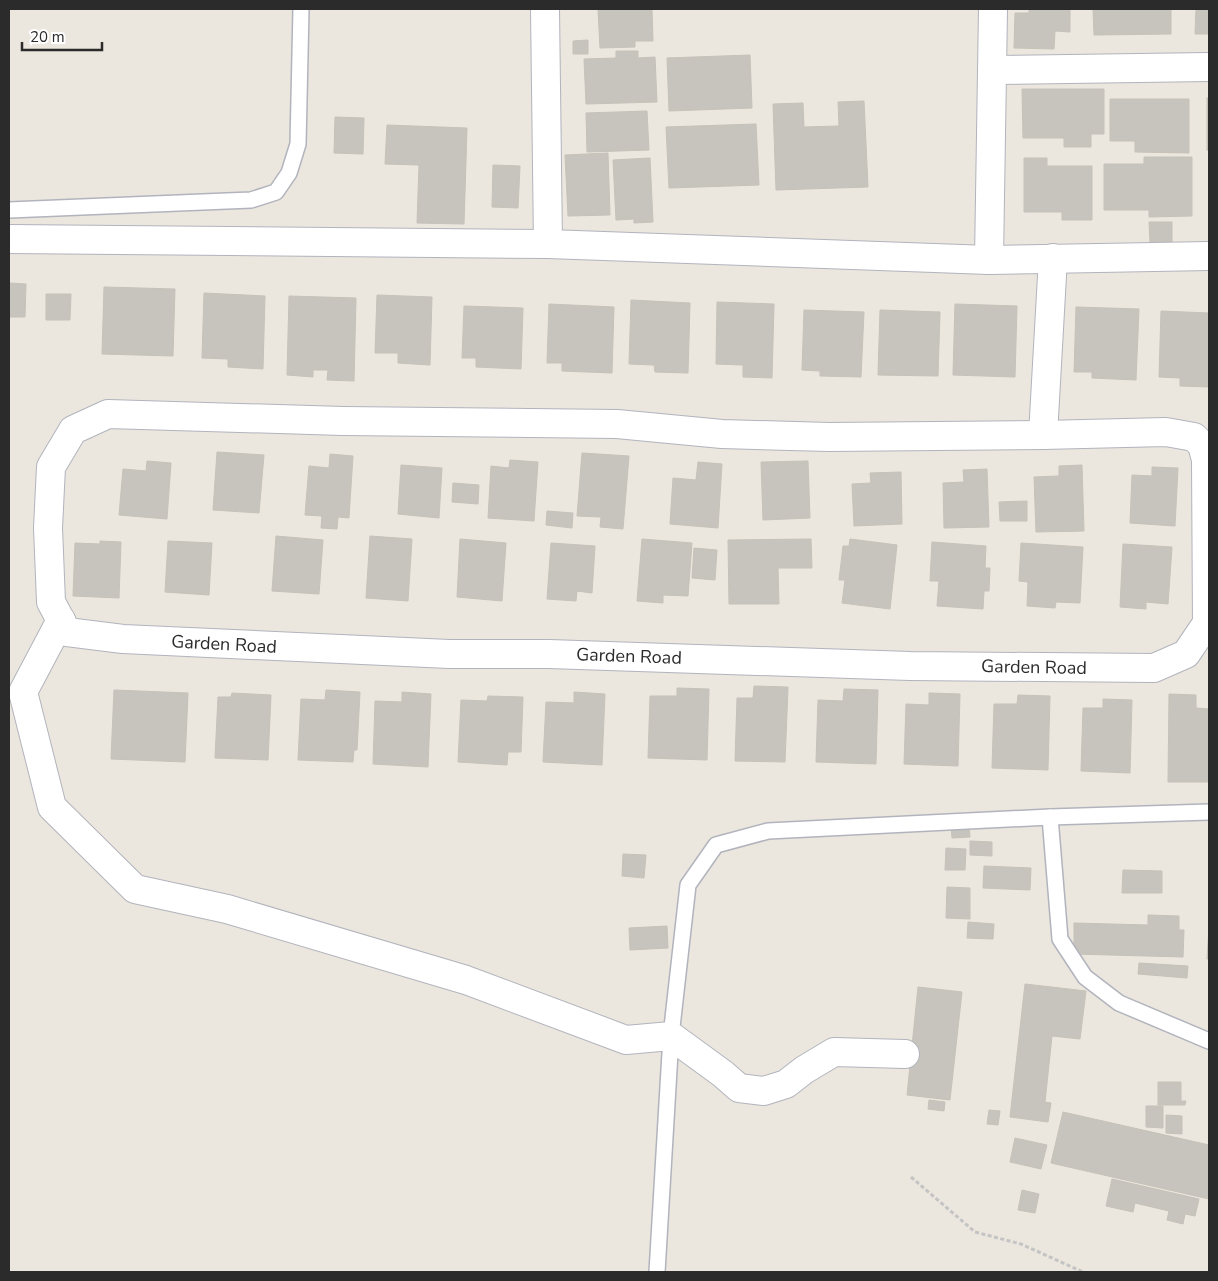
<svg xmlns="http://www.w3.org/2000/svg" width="1218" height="1281" viewBox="0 0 1218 1281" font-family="'Nunito Sans',sans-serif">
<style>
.building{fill:#c7c4bd;stroke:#c6c2b8}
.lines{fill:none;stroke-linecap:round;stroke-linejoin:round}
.lane-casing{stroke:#b2b4bd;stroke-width:18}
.street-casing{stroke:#b2b4bd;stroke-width:30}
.path{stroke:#c4c4c4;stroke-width:3;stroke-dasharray:4 2.5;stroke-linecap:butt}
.lane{stroke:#fff;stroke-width:15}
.street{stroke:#fff;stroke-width:28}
.labels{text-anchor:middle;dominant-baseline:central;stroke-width:4;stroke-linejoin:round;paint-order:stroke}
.street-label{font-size:18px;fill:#2b2b2b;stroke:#fff}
</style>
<rect width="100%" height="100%" fill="#ebe6de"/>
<g class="building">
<polygon points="598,9 652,9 653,41 635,41 635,47 600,48"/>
<polygon points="1029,9 1070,9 1070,32 1055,31 1054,49 1014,48 1015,13 1029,13"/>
<polygon points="1093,9 1171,9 1171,34 1094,35"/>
<polygon points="1196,9 1209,9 1209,34 1195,34"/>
<polygon points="588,40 588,54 573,54 573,41"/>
<polygon points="616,51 638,51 638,58 655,57 657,102 586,104 584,59 616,58"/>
<polygon points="750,55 752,108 669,111 667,58"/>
<polygon points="1022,89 1104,89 1104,134 1091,134 1091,147 1064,147 1064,138 1023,138"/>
<rect x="1207" y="98" width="2" height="52"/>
<polygon points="1110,99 1189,99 1189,153 1135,152 1135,141 1110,141"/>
<polygon points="864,101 868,187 776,190 773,104 803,103 804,127 839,126 838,102"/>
<polygon points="647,111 649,150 587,152 586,113"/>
<polygon points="335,117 364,118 363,154 334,153"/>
<polygon points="756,124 759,185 669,188 666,127"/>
<polygon points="387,125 467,128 464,224 417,223 419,165 385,164"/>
<polygon points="608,153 610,215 568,216 565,155"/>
<polygon points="1144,157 1192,157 1192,216 1149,217 1149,210 1104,210 1104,164 1144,164"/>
<polygon points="650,158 653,222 634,223 634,219 616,220 613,160"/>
<polygon points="1024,158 1047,158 1047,166 1092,166 1092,220 1062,220 1062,212 1024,212"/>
<polygon points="493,165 520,166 518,208 492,207"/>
<polygon points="1149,222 1172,222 1172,242 1150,242"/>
<polygon points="9,283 26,284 25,317 9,317"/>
<polygon points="104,287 175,289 173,356 102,354"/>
<polygon points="204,293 265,296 263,369 228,367 228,359 202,358"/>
<polygon points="46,294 71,294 70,320 46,320"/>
<polygon points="377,295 432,297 430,365 398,363 398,353 375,353"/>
<polygon points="289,296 356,298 354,381 327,380 328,370 313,370 313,377 287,375"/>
<polygon points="631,300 690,303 688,373 655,372 654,365 629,364"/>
<polygon points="717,302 774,304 772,378 743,377 743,365 716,364"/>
<polygon points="549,304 614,307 612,373 562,371 562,363 547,363"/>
<polygon points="955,304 1017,306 1015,377 953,375"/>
<polygon points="464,306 523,308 521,369 476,367 476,358 462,358"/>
<polygon points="1076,307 1139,309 1136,380 1092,378 1092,372 1074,372"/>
<polygon points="804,310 864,312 861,377 820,376 820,371 802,370"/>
<polygon points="880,310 940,312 938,376 878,375"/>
<polygon points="1161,311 1209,313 1209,387 1180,386 1180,378 1159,377"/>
<polygon points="217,452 264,455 259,513 213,510"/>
<polygon points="582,453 629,456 623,529 600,527 601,517 577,516"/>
<polygon points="330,454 353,456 349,518 338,517 337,529 321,528 322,516 305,515 309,466 329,468"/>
<polygon points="510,460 538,462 534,521 488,518 491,466 509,468"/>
<polygon points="147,461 171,463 167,519 119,515 123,469 146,471"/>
<polygon points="808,461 810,518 763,520 761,462"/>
<polygon points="698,462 722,464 718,528 670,524 673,478 696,480"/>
<polygon points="401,465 442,468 439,518 398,514"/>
<polygon points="1082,465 1084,531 1036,532 1034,477 1059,476 1059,466"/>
<polygon points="1152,467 1178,468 1175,526 1130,523 1132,475 1152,476"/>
<polygon points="987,469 989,527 944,528 943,483 964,482 963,470"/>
<polygon points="901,472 902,524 854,526 852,484 871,483 870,473"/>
<polygon points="453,483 479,485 478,504 452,502"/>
<polygon points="1027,501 1027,521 1000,521 999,502"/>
<polygon points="547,511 573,513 572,528 546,525"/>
<polygon points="276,536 323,540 319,594 272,591"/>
<polygon points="370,536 412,539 408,601 366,598"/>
<polygon points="460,539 506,543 502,601 457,597"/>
<polygon points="642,539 692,543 688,596 663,595 663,603 637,601"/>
<polygon points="811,539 812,568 778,568 779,604 729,604 728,540"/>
<polygon points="850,539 897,545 890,609 842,603 845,580 839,580 843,546 849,546"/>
<polygon points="100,541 121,542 119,598 73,596 75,543 100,544"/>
<polygon points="168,541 212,543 209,595 165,592"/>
<polygon points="932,542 986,546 985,568 990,568 989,591 984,591 983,609 937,606 939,581 930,581"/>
<polygon points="551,543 595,546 592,593 577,591 576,601 547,599"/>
<polygon points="1021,543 1083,547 1080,603 1056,602 1055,608 1027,606 1028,582 1019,581"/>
<polygon points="1123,544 1172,547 1168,604 1146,602 1146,609 1120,607"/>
<polygon points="694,548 717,550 715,580 692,578"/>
<polygon points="754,686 788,687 785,762 735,761 737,698 753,698"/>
<polygon points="677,688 709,689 707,760 648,758 650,696 677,696"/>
<polygon points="844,689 878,690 876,764 816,762 818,700 843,701"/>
<polygon points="114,690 188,693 185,762 111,759"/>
<polygon points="326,690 360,692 357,750 354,750 353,762 298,760 301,699 325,700"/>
<polygon points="402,692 431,694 428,767 373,764 375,701 402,702"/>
<polygon points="574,692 605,694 602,765 543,762 546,702 574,703"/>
<polygon points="232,693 271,695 268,760 215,758 218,697 231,697"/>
<polygon points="929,693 960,694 958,766 904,764 906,704 929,705"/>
<polygon points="1169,694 1196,695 1196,708 1209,709 1209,782 1168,782"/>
<polygon points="1018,695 1050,696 1048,770 992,768 994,704 1017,704"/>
<polygon points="488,696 523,697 521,752 508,752 507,765 458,762 461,700 487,701"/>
<polygon points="1103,699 1132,700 1130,773 1081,771 1083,708 1103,708"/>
<polygon points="969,824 970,837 952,838 951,825"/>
<polygon points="970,841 992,842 992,856 970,855"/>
<polygon points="946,848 966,849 965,870 945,870"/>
<polygon points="623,854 646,855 644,878 622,876"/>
<polygon points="984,866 1031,868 1030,890 983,888"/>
<polygon points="1123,870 1162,871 1162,893 1122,893"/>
<polygon points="947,887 970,888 970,919 946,918"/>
<polygon points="1148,915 1179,916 1179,930 1184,930 1183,957 1074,954 1074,923 1148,925"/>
<polygon points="968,922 994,924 993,939 967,938"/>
<polygon points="667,926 668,948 630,950 629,928"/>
<polygon points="1209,927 1209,959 1207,959"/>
<polygon points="1139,963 1188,966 1187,978 1138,974"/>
<polygon points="1025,984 1086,991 1080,1039 1052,1036 1045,1102 1051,1103 1048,1122 1010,1117"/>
<polygon points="918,987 962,992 950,1100 907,1095"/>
<polygon points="1158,1082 1181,1082 1181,1101 1186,1101 1185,1105 1158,1105"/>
<polygon points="929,1100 945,1102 944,1111 928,1109"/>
<polygon points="1146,1106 1163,1106 1163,1128 1146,1127"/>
<polygon points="989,1110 1000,1111 998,1125 987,1124"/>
<polygon points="1063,1112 1209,1145 1209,1199 1051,1163"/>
<polygon points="1166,1115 1182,1116 1182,1134 1166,1133"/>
<polygon points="1015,1138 1047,1145 1041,1169 1010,1162"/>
<polygon points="1112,1179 1199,1199 1195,1216 1185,1214 1183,1224 1167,1220 1169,1211 1135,1203 1133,1212 1106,1206"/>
<polygon points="1022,1190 1039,1194 1035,1213 1018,1210"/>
</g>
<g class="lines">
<defs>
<g id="lane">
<polyline points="9,210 251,200 276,192 289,173 298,144 301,9"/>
<polyline points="1050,817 1060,939 1085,977 1119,1003 1209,1041"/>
<polyline points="657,1272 671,1036 688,885 716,845 768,831 1050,817 1209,812"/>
</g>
<g id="street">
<polyline points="545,9 548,244"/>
<polyline points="992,70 1209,67"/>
<polyline points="9,239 548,244 989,260 1209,256"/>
<polyline points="989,260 993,9"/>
<polygon points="108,414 343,421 617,424 722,434 829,437 1043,435 1166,432 1194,437 1202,445 1206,460 1207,623 1186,654 1154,668 910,666 549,654 449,654 123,639 67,632 51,602 48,528 51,467 73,430"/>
<polyline points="1043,435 1053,258"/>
<polyline points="61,620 23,692 52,807 135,889 227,909 466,980 626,1040 671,1036 723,1074 739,1088 764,1091 786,1084 804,1070 834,1052 905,1054"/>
</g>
</defs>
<use href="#lane" class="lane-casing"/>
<use href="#street" class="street-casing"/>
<polyline class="path" points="911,1177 975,1232 1021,1244 1083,1272"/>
<use href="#lane" class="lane"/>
<use href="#street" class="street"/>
</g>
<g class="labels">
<g class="street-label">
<text transform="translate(224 644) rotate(3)">Garden Road</text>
<text transform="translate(629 656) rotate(2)">Garden Road</text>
<text transform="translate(1034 667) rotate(1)">Garden Road</text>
</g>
</g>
<rect width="1218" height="1281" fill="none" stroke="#2b2b2b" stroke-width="20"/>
<path d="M22 42v8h80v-8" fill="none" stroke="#2b2b2b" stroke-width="2.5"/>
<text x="30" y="42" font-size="15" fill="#2b2b2b" stroke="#ffffff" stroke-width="4" paint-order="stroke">20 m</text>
</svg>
